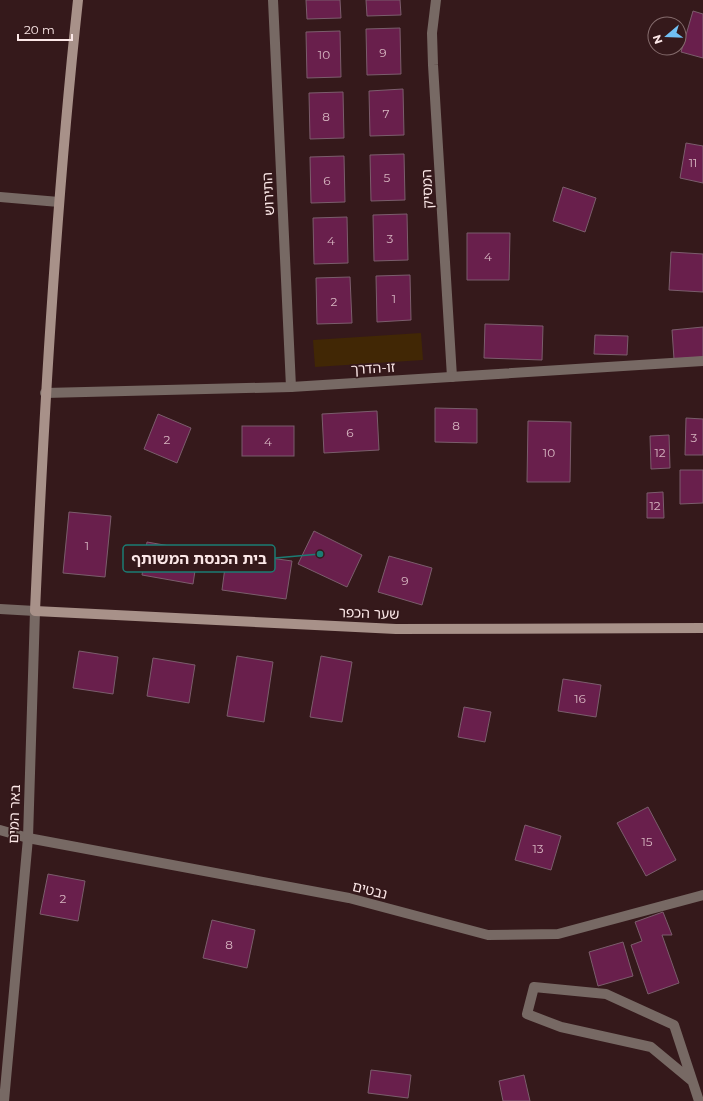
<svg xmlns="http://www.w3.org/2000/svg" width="703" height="1101" viewBox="0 0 703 1101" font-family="Montserrat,'Noto Sans Hebrew',sans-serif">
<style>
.green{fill:#412705}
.building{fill:#691f4c;stroke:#7b5d6c}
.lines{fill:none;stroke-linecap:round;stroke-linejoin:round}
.service{stroke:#776964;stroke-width:10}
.minor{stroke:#776964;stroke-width:10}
.tertiary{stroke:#776964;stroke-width:10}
.secondary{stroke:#a89189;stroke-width:10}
.labels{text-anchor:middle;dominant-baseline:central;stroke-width:3.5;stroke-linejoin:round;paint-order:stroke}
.number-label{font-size:12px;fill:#d7b6c1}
.street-label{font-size:14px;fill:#fce8e8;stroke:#35191b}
.leader{fill:none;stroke:#1b7c74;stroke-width:1.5}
.callout-dot{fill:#1b7c74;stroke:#35191b;stroke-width:1.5}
.callout{fill:#35191b;stroke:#1b7c74;stroke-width:1.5}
.callout-label{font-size:15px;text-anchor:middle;font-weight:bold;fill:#fce8e8}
</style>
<rect width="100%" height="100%" fill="#35191b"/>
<polygon class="green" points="421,333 423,360 315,367 313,340"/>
<g class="building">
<polygon points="306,0 340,0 341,18 307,19"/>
<polygon points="366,0 400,0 401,15 367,16"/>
<polygon points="693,11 703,14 703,58 681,52"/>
<polygon points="400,28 401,74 367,75 366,29"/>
<polygon points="340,31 341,77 307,78 306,32"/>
<polygon points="403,89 404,135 370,136 369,91"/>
<polygon points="343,92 344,138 310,139 309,93"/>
<polygon points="686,143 703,146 703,183 680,178"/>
<polygon points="404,154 405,200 371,201 370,155"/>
<polygon points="344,156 345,202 311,203 310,157"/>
<polygon points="563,187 596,198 585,232 553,221"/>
<polygon points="407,214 408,260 374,261 373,215"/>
<polygon points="347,217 348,263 314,264 313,218"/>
<polygon points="467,233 510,233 509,280 467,280"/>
<polygon points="671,252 703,254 703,292 669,290"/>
<polygon points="410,275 411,320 377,322 376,276"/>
<polygon points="350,277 352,323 317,324 316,278"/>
<polygon points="485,324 543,326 542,360 484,358"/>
<polygon points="703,327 703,357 674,359 672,330"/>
<polygon points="595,335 628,336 627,355 594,354"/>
<polygon points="435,408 477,409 477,443 435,442"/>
<polygon points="377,411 379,450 324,453 322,414"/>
<polygon points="158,414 191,428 177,463 144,449"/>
<polygon points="686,418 703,419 703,455 685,455"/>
<polygon points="528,421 571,422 570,482 527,482"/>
<rect x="242" y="426" width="52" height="30"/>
<polygon points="669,435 670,468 651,469 650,436"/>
<polygon points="680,470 703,470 703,503 680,504"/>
<polygon points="663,492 664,518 647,518 647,493"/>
<polygon points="69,512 111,516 105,577 63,573"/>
<polygon points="314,531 362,555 347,587 298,564"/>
<polygon points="147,542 198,551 193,584 142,575"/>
<polygon points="227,552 292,561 286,599 222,590"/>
<polygon points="389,556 432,568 422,605 378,592"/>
<polygon points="79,651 118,657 113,694 73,688"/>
<polygon points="237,656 273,662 264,722 227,716"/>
<polygon points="321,656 352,662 342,722 310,717"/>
<polygon points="153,658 195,665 189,703 147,696"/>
<polygon points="563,679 601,685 596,717 558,711"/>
<polygon points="464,707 491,712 485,742 458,737"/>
<polygon points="648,807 676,860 646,876 617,823"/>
<polygon points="525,825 561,836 551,870 515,860"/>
<polygon points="48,874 85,881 78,921 40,914"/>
<polygon points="663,912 672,935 662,935 679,983 648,994 631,945 642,941 635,922"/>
<polygon points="212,920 255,930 247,968 203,958"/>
<polygon points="623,942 633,976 598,986 589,952"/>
<polygon points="371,1070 411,1075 408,1098 368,1093"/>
<polygon points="524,1075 530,1101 503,1101 499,1081"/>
</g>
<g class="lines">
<polyline class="service" points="692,1081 651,1047 561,1027 527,1014 534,987 606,994 674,1025 699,1101"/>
<g class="minor">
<polyline points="273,0 291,387"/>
<polyline points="436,0 432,33 433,65 452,377"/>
<polyline points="0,197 59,202"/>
<polyline points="45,393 291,387 703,361"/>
<polyline points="0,609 35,611"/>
<polyline points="0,830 28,838 349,898 488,935 558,934 703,895"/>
</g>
<polyline class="tertiary" points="4,1101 28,838 35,611"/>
<path class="secondary" d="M78 0C56 203 44 406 35 611L396 629 703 628"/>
</g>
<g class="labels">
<g class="number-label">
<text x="383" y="52">9</text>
<text x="324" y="54">10</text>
<text x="386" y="113">7</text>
<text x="326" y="116">8</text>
<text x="693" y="162">11</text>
<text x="387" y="177">5</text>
<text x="327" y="180">6</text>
<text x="390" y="238">3</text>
<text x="331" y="240">4</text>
<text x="488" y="256">4</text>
<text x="394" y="298">1</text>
<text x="334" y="301">2</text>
<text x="456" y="425">8</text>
<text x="350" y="432">6</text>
<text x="694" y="437">3</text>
<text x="167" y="439">2</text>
<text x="268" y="441">4</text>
<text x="549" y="452">10</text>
<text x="660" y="452">12</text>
<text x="655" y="505">12</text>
<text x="87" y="545">1</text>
<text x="405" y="580">9</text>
<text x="580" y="698">16</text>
<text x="647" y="841">15</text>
<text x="538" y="848">13</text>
<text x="63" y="898">2</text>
<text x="229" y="944">8</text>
</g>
<g class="street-label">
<text transform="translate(427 189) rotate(-93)">המסיק</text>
<text transform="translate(268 194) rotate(-93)">התירוש</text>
<text transform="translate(373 368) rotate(-3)">זו-הדרך</text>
<text transform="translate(369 613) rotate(2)">שער הכפר</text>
<text transform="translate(14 814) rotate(-88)">באר המים</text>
<text transform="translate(370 890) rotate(14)">נבטים</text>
</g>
</g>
<path class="leader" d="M320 554L275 558"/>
<circle class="callout-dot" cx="320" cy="554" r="4"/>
<rect class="callout" x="123" y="545" width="152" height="27" rx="4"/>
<g class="callout-label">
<text x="199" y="564">בית הכנסת המשותף</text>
</g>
<g transform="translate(667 36) rotate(251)"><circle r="19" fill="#35191b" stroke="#856c6d"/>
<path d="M0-3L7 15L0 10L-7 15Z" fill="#71c1f5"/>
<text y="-6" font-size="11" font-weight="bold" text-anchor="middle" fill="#fce8e8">N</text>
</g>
<path d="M18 34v6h54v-6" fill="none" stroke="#fce8e8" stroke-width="2"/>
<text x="24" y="34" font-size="12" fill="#fce8e8" stroke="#35191b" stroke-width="3" paint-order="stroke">20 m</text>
</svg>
